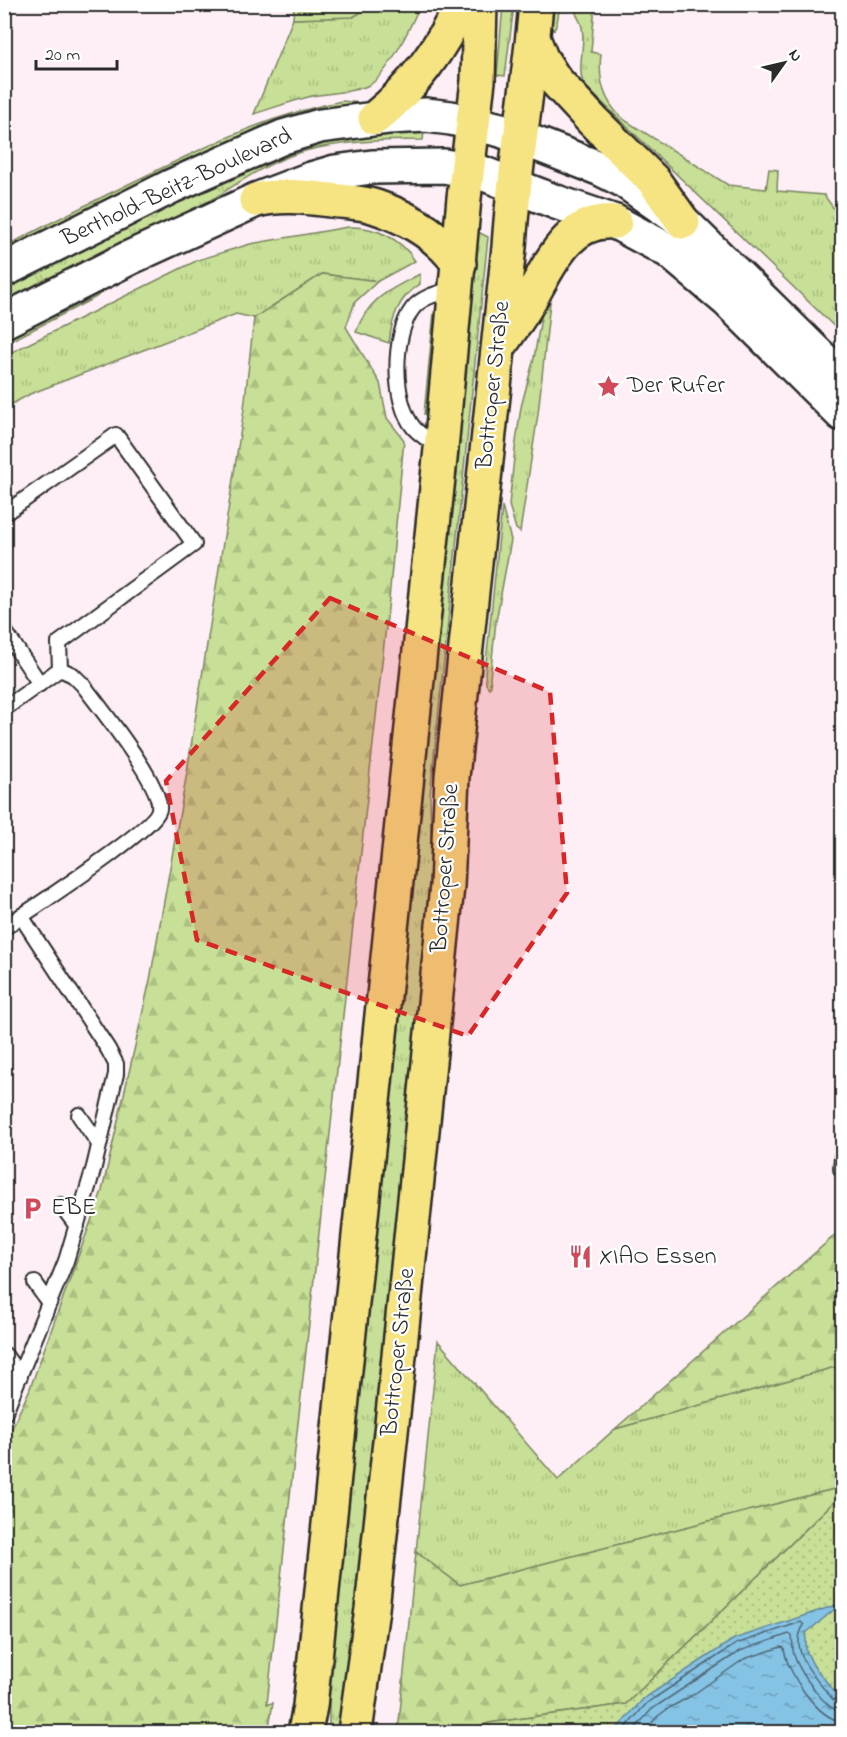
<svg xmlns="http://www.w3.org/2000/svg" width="847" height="1737" viewBox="0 0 847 1737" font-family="'Indie Flower',sans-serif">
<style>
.grass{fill:url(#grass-tufts);stroke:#798560;stroke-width:1.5}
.forest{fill:url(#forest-firs);stroke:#798560;stroke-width:1.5}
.park{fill:url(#park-dots);stroke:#798560;stroke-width:1.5}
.water{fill:url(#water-ripples);stroke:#61869b;stroke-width:1.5}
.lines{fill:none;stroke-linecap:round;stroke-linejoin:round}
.shore{stroke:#4f6875;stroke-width:1.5}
.service-casing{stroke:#2b2b2b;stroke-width:18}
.secondary-casing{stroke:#2b2b2b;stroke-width:38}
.primary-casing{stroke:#2b2b2b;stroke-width:38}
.service{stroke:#fff;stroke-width:14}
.secondary{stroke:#fff;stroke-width:33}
.primary{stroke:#f6e381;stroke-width:33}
.marked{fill:#d62828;fill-opacity:0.2;stroke:#d62828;stroke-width:4.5;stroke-dasharray:12 8;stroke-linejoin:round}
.labels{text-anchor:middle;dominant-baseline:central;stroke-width:4.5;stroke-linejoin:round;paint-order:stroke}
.street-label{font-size:24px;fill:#2b2b2b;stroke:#fff}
.poi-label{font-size:24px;fill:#2b2b2b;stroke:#fff;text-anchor:start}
</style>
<defs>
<pattern id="grass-tufts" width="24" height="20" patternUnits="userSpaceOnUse" patternTransform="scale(1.5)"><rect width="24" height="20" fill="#c7df96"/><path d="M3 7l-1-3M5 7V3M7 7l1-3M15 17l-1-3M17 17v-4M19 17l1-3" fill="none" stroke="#abc081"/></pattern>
<pattern id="forest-firs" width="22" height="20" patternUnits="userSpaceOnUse" patternTransform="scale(1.5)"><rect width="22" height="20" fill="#c7df96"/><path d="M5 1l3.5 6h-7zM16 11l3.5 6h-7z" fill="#abc081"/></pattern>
<pattern id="park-dots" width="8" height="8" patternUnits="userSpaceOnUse" patternTransform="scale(1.5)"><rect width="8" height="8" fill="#c7df96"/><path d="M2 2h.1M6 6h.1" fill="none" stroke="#abc081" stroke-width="1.8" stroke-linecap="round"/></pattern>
<pattern id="water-ripples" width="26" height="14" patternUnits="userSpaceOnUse" patternTransform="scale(1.5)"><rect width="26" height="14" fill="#85c3e5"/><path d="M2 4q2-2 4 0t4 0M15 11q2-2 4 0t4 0" fill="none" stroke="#6d9fba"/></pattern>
</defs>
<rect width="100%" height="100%" fill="#feeef6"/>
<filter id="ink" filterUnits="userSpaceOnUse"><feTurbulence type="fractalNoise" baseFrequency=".0167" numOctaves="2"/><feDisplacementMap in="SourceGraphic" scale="12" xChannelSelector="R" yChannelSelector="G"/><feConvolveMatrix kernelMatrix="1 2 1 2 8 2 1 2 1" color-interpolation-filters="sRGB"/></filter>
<g filter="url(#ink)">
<g class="grass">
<path d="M576 4 595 5 591 52 601 54C598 79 604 104 626 121L728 185 766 189 769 169 778 170 777 191 824 195 842 220V334L584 85C576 67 586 46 582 27 580 17 574 17 576 4Z"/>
<path d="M373 5H420C411 26 390 71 371 84 358 92 328 93 312 96 292 101 273 108 254 114L293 19 353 17Z"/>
<polygon points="503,5 514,5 505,76 497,75"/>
<polygon points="553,5 560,5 557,23 554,30 551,29"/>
<path d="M342 101 361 103V107L5 254V246L18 240C67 214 116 190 166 166 226 137 276 114 342 101Z"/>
<path d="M424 131 423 140C384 140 343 141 305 151 258 164 219 198 177 221 121 251 62 277 5 306V286L101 236 289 149 356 134Z"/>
<path d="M348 227C374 226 401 238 415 261L378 281 322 274 254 318 236 314 30 394 5 408 4 356 16 350 198 260 250 244Z"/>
<polygon points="478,232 488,237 430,795 432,884 420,1013 350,1661 341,1732 329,1732 329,1671 425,769"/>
<path d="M420 274V284C398 298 392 317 389 343L356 332C369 297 390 290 420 274Z"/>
<polygon points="111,285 96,297 5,344 5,337"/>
<polygon points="544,301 550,302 538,414 520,532 516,529 509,505 515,449 521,407 534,358"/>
<polygon points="434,312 439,313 428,416 424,414"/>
<polygon points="502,507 511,540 496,621 490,678 491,686 489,688 486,684 485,673"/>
<polygon points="438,1341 558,1480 615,1429 842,1365 842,1487 460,1585 416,1552"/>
</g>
<g class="forest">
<polygon points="294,5 294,4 373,5 353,17 293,19"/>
<polygon points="322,274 378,281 355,302 346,327 380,383 387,418 404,440 389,599 267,1704 273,1703 268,1732 5,1732 5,1443 29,1391 102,1191 150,980 186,778 244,409 254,318"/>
<polygon points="842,1229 842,1365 615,1429"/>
<polygon points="842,1487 842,1494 626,1704 489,1723 465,1732 398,1732 416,1552 460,1585"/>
</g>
<polygon class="park" points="842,1494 842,1732 465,1732 489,1723 626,1704"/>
<polygon class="water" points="842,1603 806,1633 806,1650 813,1665 842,1701 842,1732 614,1732 643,1699 734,1639"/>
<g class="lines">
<g class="shore">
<path d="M622 1732 647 1703 736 1644 801 1622 804 1625C786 1652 820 1683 835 1702L842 1705"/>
<path d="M632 1732 652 1709 740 1651 789 1634 792 1636C793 1642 792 1649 794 1655 799 1671 826 1711 842 1712"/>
<path d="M644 1732 658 1716 669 1708 691 1696 744 1659 781 1647 784 1648C786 1671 818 1720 842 1721"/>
</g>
<defs>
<g id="service">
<path d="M440 448C432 442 421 436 414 428 392 402 392 335 413 308 423 296 440 293 455 288"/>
<polyline points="4,514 116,435 194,544 59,643 60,669"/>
<polyline points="4,630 40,684"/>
<path d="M4 709 60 669 73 675 83 685C99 706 163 786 159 809 157 828 28 911 4 928"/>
<polyline points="79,1115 99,1144"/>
<polyline points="841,1169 842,1157"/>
<polyline points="61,1205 77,1226"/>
<polyline points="35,1283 49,1303"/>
<polyline points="5,1355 20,1376"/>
<polyline points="4,1414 66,1261 94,1167 116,1074 116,1064 108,1049 21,916"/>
</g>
<g id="secondary">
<polyline points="4,270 172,186 283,137 320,126 389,117 426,115 451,118 501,130 601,169 623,180 683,222 842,378"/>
<polyline points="4,321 129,258 256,200 311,179 335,172 372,167 444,166 482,173 556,202 615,222 669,251 728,301 842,414"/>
</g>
<g id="primary">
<polyline points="533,38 541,58 555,80 593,121 653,180 683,222"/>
<path d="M375 118C413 87 441 50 461 4"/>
<path d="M256 200C281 194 304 197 330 200 345 202 362 202 376 207 409 218 439 235 459 264"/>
<path d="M500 345C509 332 518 319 526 306 547 272 565 217 615 222"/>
<polyline points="305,1732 310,1706 441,449 464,198 478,81 480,4"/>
<path d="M355 1732 372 1609 395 1395 447 886 452 777 509 247C514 166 529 86 536 4"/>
</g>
</defs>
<use href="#service" class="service-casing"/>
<use href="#secondary" class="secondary-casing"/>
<use href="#primary" class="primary-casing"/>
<use href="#service" class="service"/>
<use href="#secondary" class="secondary"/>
<use href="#primary" class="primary"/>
</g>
</g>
<path class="marked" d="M330 598 550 692 567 893 468 1036 197 940 166 781Z"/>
<defs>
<symbol id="sight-bare" viewBox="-9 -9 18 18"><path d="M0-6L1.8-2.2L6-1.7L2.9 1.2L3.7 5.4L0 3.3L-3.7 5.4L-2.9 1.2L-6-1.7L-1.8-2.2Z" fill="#d1495b" stroke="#fff" stroke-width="2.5" paint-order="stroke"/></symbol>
<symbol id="parking-bare" viewBox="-9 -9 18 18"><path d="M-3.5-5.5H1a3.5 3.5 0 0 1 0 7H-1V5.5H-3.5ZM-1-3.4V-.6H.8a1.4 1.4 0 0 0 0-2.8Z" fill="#d1495b" stroke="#fff" stroke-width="2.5" paint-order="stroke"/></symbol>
<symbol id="restaurant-bare" viewBox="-9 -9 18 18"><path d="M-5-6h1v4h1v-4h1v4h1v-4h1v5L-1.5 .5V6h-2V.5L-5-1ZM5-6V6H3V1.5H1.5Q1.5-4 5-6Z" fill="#d1495b" stroke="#fff" stroke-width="2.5" paint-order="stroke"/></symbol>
</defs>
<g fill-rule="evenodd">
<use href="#sight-bare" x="592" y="370" width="33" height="33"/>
<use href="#parking-bare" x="16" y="1192" width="33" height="33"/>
<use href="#restaurant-bare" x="564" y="1240" width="33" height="33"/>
</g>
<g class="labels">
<g class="street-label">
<text transform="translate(177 188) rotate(-25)">Berthold-Beitz-Boulevard</text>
<text transform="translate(494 385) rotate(-84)">Bottroper Straße</text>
<text transform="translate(446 868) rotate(-86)">Bottroper Straße</text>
<text transform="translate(399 1352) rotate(-84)">Bottroper Straße</text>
</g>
<g class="poi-label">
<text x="627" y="386">Der Rufer</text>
<text x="51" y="1208">EBE</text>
<text x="599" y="1257">XIAO Essen</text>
</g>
</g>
<rect width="847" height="1737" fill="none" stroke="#fff" stroke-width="24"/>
<rect x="12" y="12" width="823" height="1713" fill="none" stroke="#2b2b2b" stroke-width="2" filter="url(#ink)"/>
<g transform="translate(784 63) rotate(56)" stroke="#ffffff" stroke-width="4.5" paint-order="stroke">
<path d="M0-4.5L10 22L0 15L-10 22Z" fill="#2b2b2b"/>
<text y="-9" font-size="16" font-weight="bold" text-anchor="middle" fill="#2b2b2b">N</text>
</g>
<path d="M36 60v9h81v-9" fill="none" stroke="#2b2b2b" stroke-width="3"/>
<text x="45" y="60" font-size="18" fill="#2b2b2b" stroke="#ffffff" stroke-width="4.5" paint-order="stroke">20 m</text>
</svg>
